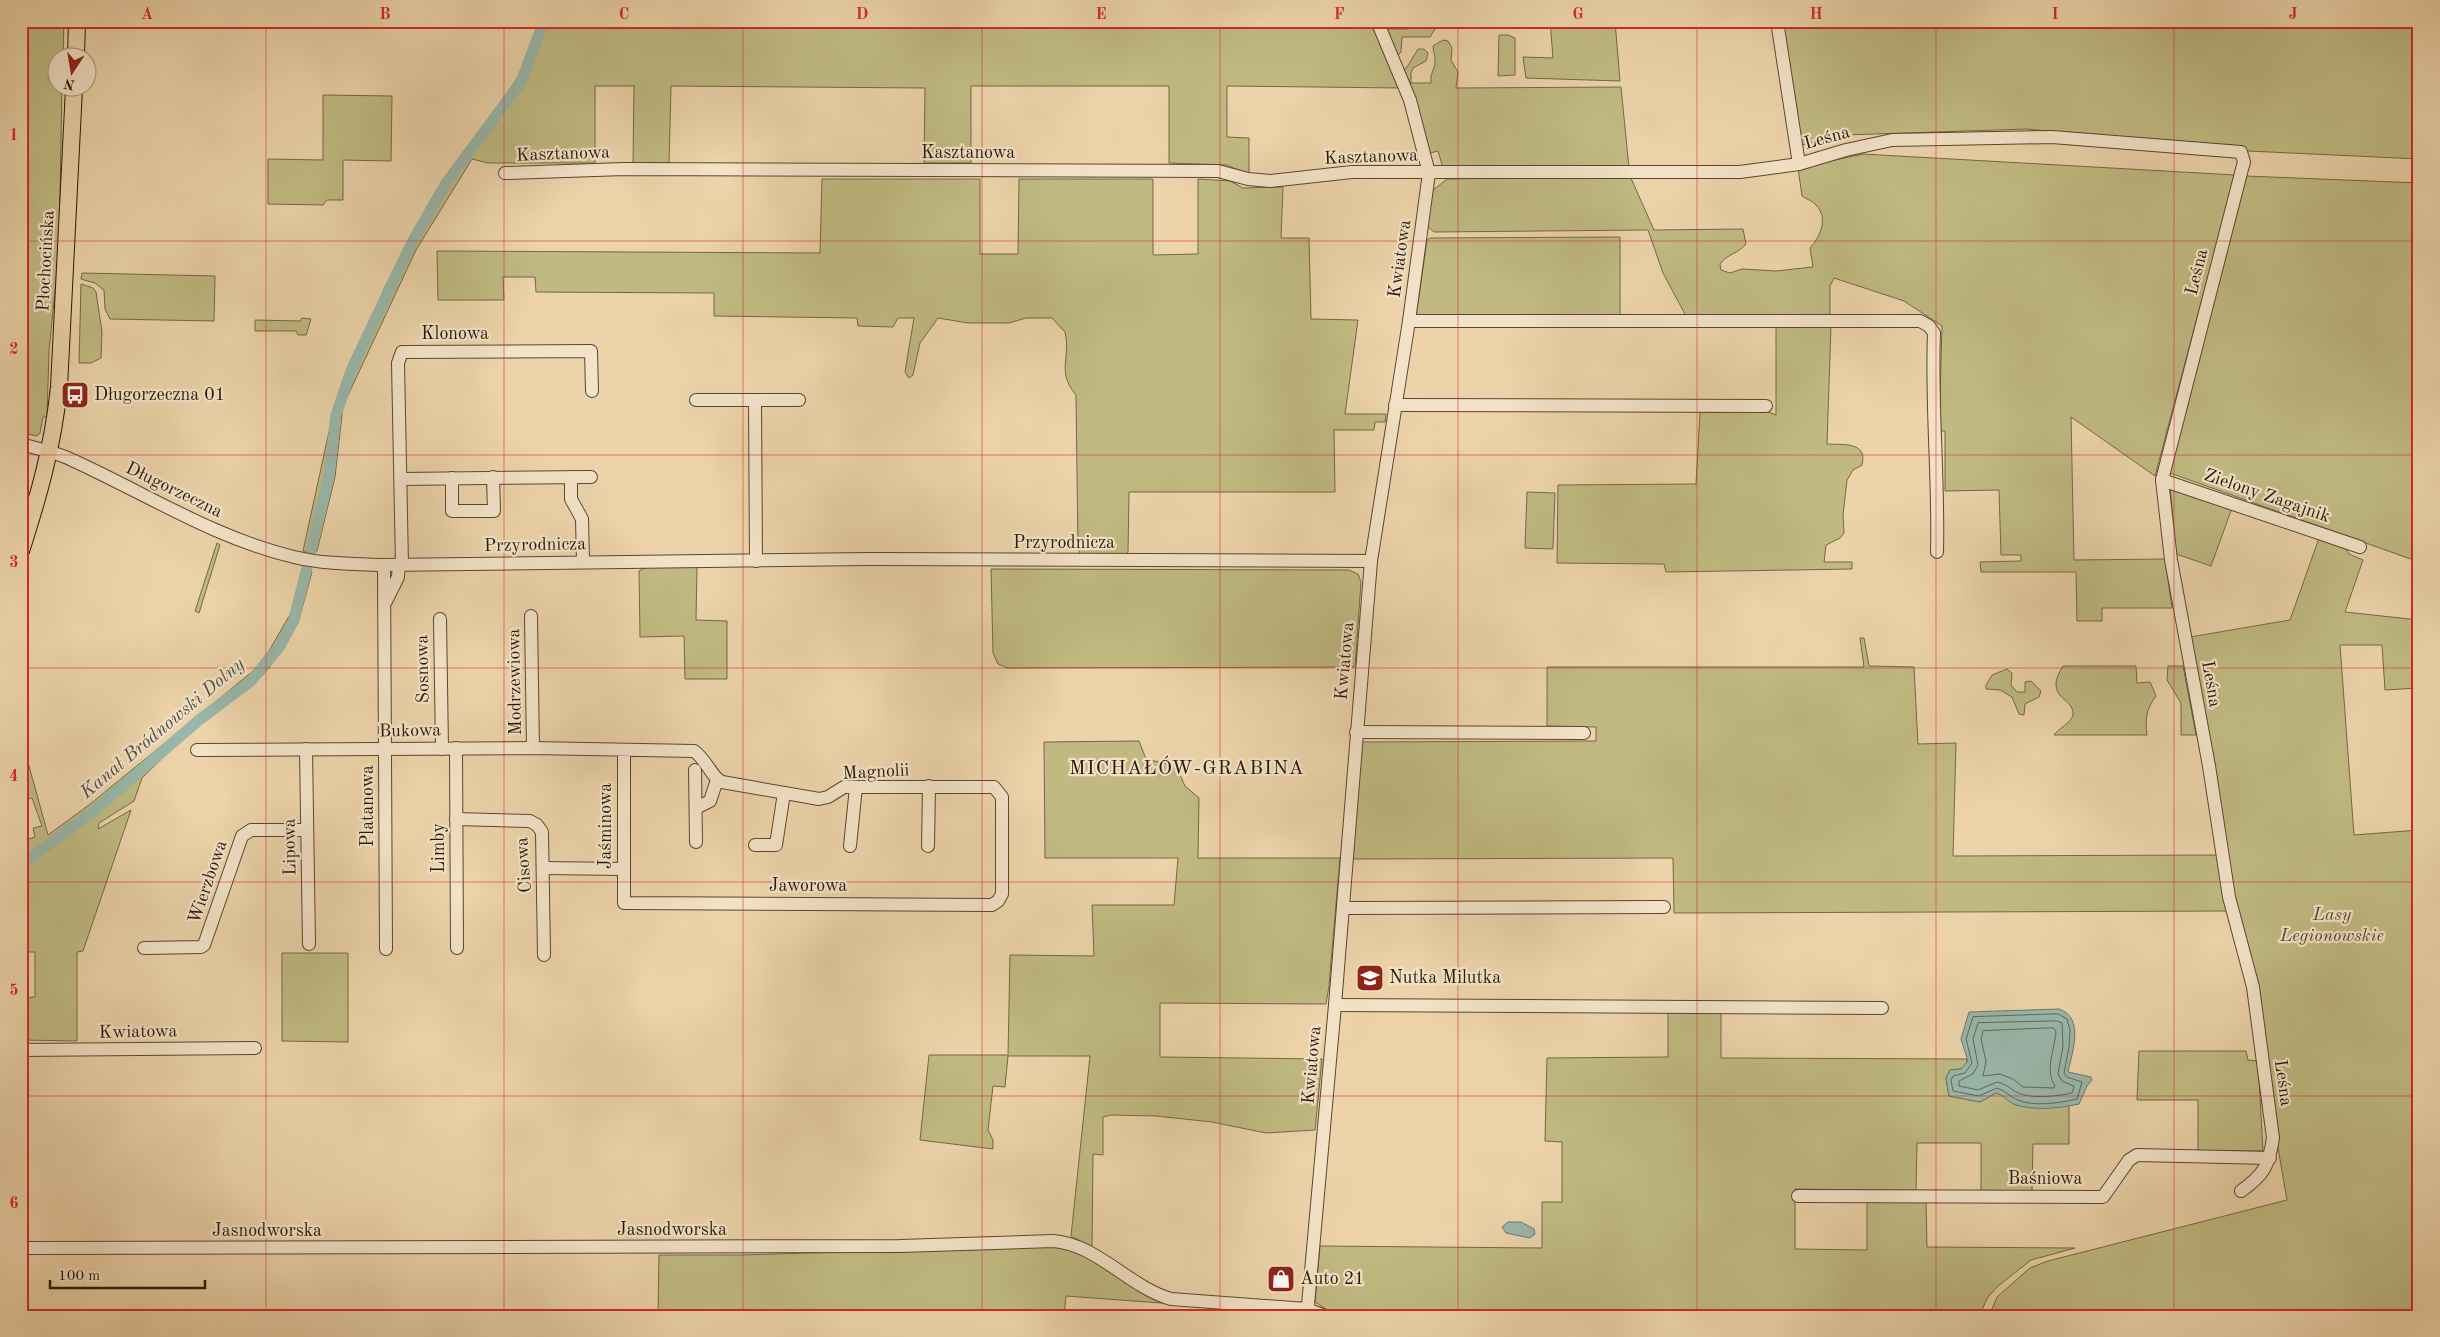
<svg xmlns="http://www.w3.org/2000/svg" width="2440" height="1337" viewBox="0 0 2440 1337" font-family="'Old Standard TT',serif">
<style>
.green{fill:#c0ba82;stroke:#746844}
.water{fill:#99b7aa;stroke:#6c7768}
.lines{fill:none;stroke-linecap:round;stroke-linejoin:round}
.shore{stroke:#616758;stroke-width:1}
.canal{stroke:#99b7aa;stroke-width:11}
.minor-casing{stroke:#5a462f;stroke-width:14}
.major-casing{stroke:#291706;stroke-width:18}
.minor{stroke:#f3e2c7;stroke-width:12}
.major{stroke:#ecd3a9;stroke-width:16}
.grid{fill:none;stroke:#d62828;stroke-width:1;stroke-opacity:0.55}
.labels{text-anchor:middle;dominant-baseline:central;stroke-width:4.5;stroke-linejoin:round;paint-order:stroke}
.street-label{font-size:18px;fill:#291706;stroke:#f3e2c7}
.poi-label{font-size:18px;fill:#291706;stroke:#f3e2c7;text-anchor:start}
.park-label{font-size:18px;font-style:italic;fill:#56482b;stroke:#f3e2c7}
.water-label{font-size:19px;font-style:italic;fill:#504f3f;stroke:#f3e2c7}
.quarter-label{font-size:20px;letter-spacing:1px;fill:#291706;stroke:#f3e2c7}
.neatline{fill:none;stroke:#d62828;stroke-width:2}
.grid-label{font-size:16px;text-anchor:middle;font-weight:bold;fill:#d62828}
</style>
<rect width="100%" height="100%" fill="#ecd3a9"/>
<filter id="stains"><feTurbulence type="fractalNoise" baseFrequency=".004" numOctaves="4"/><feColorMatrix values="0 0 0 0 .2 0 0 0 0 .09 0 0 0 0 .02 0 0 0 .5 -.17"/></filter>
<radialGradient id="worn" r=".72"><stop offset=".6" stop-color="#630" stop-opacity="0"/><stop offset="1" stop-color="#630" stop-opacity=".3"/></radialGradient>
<g class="green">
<polygon points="21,21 64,21 63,57 58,58 58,88 62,88 59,251 49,351 47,417 43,417 40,433 37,436 21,433"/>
<polygon points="540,21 1373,21 1401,88 1227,86 1227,137 1249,138 1249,175 1227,165 1169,163 1169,86 971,86 971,163 924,163 925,88 671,86 669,163 633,163 634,86 595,86 595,163 488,163 472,159 416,250 343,406 335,477 317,551 314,554 303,551 335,404 360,343 385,287 423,216 522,71"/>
<polygon points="1407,21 1440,21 1430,37 1402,37 1401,52 1397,56 1386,29 1407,29"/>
<polygon points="1550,21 1615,21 1620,81 1526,78 1523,57 1553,58"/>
<polygon points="1782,21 2419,21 2419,159 2248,151 2027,129 1844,135 1802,145"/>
<polygon points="1499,35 1508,35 1515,38 1515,75 1498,76"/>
<path d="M1443 40 1448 41 1452 48 1451 60 1458 72 1456 88 1621 87 1629 168H1443L1438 151 1430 153 1403 70 1407 67 1418 49H1424L1428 53 1426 61 1413 68 1411 73V83H1431C1430 73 1434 71 1435 63 1436 57 1433 52 1433 46Z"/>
<polygon points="323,95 392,96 391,161 343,160 343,200 327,200 323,205 268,204 268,159 323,160"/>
<path d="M1863 154 2235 175 2155 476 2071 417 2074 560 2165 559 2172 608H2102V621H2077L2076 572H1981L1980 562 2021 561V555H2001L1999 490 1945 491V431H1939L1942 326 1904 301 1834 278 1830 286V318H1687L1663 273 1648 230 1434 232 1426 225 1432 191 1447 179 1630 176 1654 230 1743 229 1746 244C1738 254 1727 254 1720 264L1721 270 1730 273 1742 269 1776 271 1813 267 1810 248C1820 237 1829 218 1816 205 1813 201 1806 199 1802 196L1798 168Z"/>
<polygon points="2246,176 2419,183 2419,562 2170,473"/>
<path d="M822 179H980V254H1018L1019 179H1153V255L1198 254V179L1230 181 1243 188 1283 187 1281 238H1309L1311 319 1358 320 1345 414H1386L1385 422H1375L1374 430H1334L1335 492H1129L1128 552 1126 555H1081L1078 549 1076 395C1056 371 1071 359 1065 332L1052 318H1026L1009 323H968L938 318 920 343 913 375 909 378 905 372 914 318H898L893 327 858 326 857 318 714 316V293L536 292 535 277H503L504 300H438L437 251 820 253Z"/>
<polygon points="1620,237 1620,318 1416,317 1427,240 1430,238"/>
<polygon points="82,273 215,276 214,321 110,319 105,309 104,290 95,283 81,279"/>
<polygon points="81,284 93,288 96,292 102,332 101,358 91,363 79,363"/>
<polygon points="302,318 311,319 306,335 298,335 296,331 255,331 255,320 300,321"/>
<path d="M1776 323 1831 325 1827 444C1842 445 1868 441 1862 465L1853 470 1847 480 1843 515 1844 533 1840 538 1826 545 1824 562H1852V569L1666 572 1664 564 1557 563 1558 485 1696 484 1700 412 1766 411 1776 415Z"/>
<polygon points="2170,486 2232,508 2211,566 2176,554"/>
<polygon points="1527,492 1555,493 1553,549 1525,548"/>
<polygon points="2319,538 2346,549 2349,554 2363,560 2345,612 2419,620 2419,688 2385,690 2382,645 2340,645 2354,835 2419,830 2419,1316 1989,1316 1997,1297 2030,1268 2048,1261 2287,1200 2190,637 2290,620"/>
<polygon points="217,543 220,545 199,613 195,611"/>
<polygon points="303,566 312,572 298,623 269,668 257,681 180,741 142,778 134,801 99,823 98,829 131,810 83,951 77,952 77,1041 21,1040 21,998 35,997 35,952 21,952 21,849 29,839 35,837 33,828 42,826 32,798 21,800 24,797 21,790 21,737 48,835 89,805 253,671 269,651 292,611"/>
<polygon points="647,567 697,567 696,620 727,621 727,679 685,679 684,636 640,637 639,571"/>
<polygon points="991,569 1349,570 1358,574 1361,582 1355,667 1007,668 998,664 993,653"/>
<polygon points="1860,638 1864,638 1869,666 1914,667 1918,744 1956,743 1953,856 2214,855 2218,856 2228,911 1674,913 1673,858 1352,859 1362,742 1596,741 1596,727 1547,726 1547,667 1864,667"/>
<path d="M2063 666H2136L2137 683 2150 682 2156 696C2146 709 2145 719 2147 735H2054C2059 728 2071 723 2073 715 2075 697 2042 699 2063 666Z"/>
<polygon points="2168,666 2183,666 2196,735 2181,735 2181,703 2167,680"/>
<polygon points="2007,669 2012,673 2011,685 2017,692 2025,692 2025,682 2031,681 2041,691 2039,697 2025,704 2024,715 2019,714 2012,697 2000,690 1986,689 1986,685 1992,675"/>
<polygon points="1139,741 1146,759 1176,766 1185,786 1199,798 1198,858 1340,858 1329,986 1326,1004 1160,1003 1160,1057 1322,1059 1315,1130 1266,1133 1212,1122 1156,1116 1111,1115 1103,1117 1103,1155 1093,1154 1092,1247 1071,1236 1090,1056 1008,1056 1005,1087 993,1086 988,1130 993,1140 993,1149 920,1140 929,1055 1008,1055 1010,955 1094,956 1092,905 1174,905 1178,858 1045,858 1044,742"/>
<polygon points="282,953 348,953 348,1042 282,1041"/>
<path d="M1668 1011H1721V1058L1967 1059C1967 1069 1959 1070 1950 1070L1946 1078 1949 1096 1980 1102 1996 1093 2004 1096 2014 1104 2069 1105V1144H2033L2032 1191H1981V1143H1917L1916 1191 1795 1189V1249L1867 1250V1200H1926L1927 1247 2075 1248 2031 1260 1998 1286 1988 1297 1979 1316H1337L1315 1302 1320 1246 1542 1248V1202H1562V1142L1545 1141 1547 1058 1668 1057Z"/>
<polygon points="2139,1051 2246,1051 2248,1060 2258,1061 2263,1151 2198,1151 2198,1100 2137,1100"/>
<polygon points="1070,1245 1161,1303 1066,1296 1064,1316 658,1316 659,1255 743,1255"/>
<polygon points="211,1311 211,1316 163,1316 163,1312"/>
</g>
<g class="water">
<path d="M2059 1009C2085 1018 2072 1052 2068 1072L2091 1077 2092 1080 2087 1086 2079 1104C2060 1108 2036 1111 2016 1105 2009 1103 2004 1095 1996 1093L1980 1102 1949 1096 1946 1078 1950 1070 1961 1069 1968 1061 1961 1039 1969 1012Z"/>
<polygon points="1508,1222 1521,1222 1534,1229 1535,1234 1530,1238 1506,1233 1502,1227"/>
</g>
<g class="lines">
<g class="shore">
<path d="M2058 1014 2067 1019 2070 1030 2069 1047 2064 1073 2067 1077 2082 1082 2077 1099C2060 1103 2034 1107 2018 1100 2010 1097 2006 1091 1997 1088L1979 1096 1953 1091 1951 1080 1953 1076 1965 1073 1972 1063 1966 1039 1973 1017Z"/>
<path d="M2057 1021 2062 1023 2063 1046 2058 1074 2062 1081 2074 1086 2072 1093C2057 1096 2037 1099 2021 1094 2013 1092 2008 1084 1997 1082L1978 1090 1959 1086V1081L1973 1074 1978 1065 1973 1039 1978 1023Z"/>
<path d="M2053 1028 2056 1031C2055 1049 2044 1070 2055 1086L2054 1088 2023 1087 2013 1079 2000 1074 1983 1076 1986 1061 1981 1039 1983 1031Z"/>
</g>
<g class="canal">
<polyline points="311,551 329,476 336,415 352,368 411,244 446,183 521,82 544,21"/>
<polyline points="21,865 95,810 199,720 251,681 280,646 293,622 307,568"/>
</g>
<defs>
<g id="minor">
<polyline points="1777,21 1799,164"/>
<path d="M505 173 624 169 1218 171 1248 179 1270 181 1352 172H1740L1799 164 1846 150 1892 140 2052 137 2241 152 2244 162 2242 169 2162 480 2171 560 2209 766 2229 897 2253 987 2273 1138C2269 1165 2264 1175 2241 1191"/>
<path d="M1409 321H1920L1929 326 1934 333C1931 406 1939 479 1937 552"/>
<polyline points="696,400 799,400"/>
<polyline points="755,400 756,561"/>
<polyline points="1395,405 1766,406"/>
<path d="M21 444C38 449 56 452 72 460 145 493 214 538 294 557 323 564 354 564 384 565L869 559 1371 561"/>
<polyline points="571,477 571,499 582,519 583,562"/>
<polyline points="452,478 452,511 494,511 493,477"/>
<polyline points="401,479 591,477"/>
<polyline points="2162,480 2360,547"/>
<polyline points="384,565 386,949"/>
<polyline points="402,565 398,363 402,352 591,351 592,391"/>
<polyline points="386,601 398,577 399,565"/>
<polyline points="531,616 533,748"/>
<polyline points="440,619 442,749"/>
<polyline points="1356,732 1584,733"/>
<polyline points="456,748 457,948"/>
<polyline points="306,749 309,944"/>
<path d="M197 750 533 748 694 751C706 759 712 778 722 782L819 799 828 797 844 787H994L1002 797V894L998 901 992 905 624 903V750"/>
<polyline points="695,770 696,842"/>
<polyline points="696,808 710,801 717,780"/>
<polyline points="456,819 530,821 537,825 542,832 544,955"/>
<polyline points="755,845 776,845 784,793"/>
<polyline points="850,846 856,787"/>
<polyline points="928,846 929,786"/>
<polyline points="543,868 624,869"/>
<polyline points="1343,908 1664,907"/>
<polyline points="144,948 201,947 204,945 242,836 251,830 307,830"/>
<polyline points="1335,1005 1882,1008"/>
<polyline points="21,1050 255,1048"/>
<polyline points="1798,1196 2103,1197 2129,1160 2137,1155 2270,1158"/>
<path d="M21 1248 900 1246 1053 1241C1097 1244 1129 1287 1171 1299L1307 1309 1325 1316"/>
<polyline points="1307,1316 1335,1005 1371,561 1409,321 1429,173 1410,100 1377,21"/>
</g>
<g id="major">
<polyline points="76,58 77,21"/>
<path d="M21 551C39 495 53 446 59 387L74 88"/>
</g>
</defs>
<use href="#minor" class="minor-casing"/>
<use href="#major" class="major-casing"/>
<use href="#minor" class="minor"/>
<use href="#major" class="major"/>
</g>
<path class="grid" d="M266 21V1316M504 21V1316M743 21V1316M982 21V1316M1220 21V1316M1458 21V1316M1697 21V1316M1936 21V1316M2174 21V1316M21 241H2419M21 455H2419M21 668H2419M21 882H2419M21 1096H2419"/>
<defs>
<symbol id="bus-square" viewBox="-11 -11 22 22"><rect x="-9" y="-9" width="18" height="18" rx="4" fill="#8f2418" stroke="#f3e2c7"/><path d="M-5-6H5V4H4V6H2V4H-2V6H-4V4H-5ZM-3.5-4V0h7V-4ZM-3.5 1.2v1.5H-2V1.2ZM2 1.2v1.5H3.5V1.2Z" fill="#fff"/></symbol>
<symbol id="school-square" viewBox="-11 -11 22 22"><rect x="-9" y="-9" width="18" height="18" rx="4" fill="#8f2418" stroke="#f3e2c7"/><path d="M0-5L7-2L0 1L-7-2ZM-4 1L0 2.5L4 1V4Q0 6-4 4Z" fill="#fff"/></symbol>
<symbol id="shop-square" viewBox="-11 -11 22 22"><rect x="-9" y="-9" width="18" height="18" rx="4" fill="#8f2418" stroke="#f3e2c7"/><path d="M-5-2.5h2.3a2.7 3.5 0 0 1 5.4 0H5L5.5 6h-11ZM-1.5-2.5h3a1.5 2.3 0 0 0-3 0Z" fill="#fff"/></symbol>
</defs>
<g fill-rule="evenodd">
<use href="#bus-square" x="59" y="379" width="32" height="32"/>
<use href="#school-square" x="1354" y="962" width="32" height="32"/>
<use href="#shop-square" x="1265" y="1263" width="32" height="32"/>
</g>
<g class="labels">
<g class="street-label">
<text transform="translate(1827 138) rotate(-15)">Leśna</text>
<text x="968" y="153">Kasztanowa</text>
<text transform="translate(563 154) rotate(-2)">Kasztanowa</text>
<text transform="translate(1371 157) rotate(-2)">Kasztanowa</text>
<text transform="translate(1400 259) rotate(-82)">Kwiatowa</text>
<text transform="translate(46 261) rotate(-87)">Płochocińska</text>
<text transform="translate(2197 272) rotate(-76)">Leśna</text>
<text x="455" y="334">Klonowa</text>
<text transform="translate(174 490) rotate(26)">Długorzeczna</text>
<text transform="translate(2267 496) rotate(19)">Zielony Zagajnik</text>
<text x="1064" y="543">Przyrodnicza</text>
<text transform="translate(535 545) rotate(-1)">Przyrodnicza</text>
<text transform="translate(1345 661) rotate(-85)">Kwiatowa</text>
<text transform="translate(423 669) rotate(-91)">Sosnowa</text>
<text transform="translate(515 682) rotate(-91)">Modrzewiowa</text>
<text transform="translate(2211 684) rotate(80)">Leśna</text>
<text transform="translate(410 731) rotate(-1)">Bukowa</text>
<text transform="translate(876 772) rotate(-3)">Magnolii</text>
<text transform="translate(368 806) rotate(-90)">Platanowa</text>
<text transform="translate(606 826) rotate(-90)">Jaśminowa</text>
<text transform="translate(290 847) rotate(-91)">Lipowa</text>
<text transform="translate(439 848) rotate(-90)">Limby</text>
<text transform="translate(524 865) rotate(-94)">Cisowa</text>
<text transform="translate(208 882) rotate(-71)">Wierzbowa</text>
<text x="808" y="886">Jaworowa</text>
<text transform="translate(138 1032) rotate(-1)">Kwiatowa</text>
<text transform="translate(1312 1065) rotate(-85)">Kwiatowa</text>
<text transform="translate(2283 1083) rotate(82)">Leśna</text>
<text x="2045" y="1179">Baśniowa</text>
<text x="672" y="1230">Jasnodworska</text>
<text x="267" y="1231">Jasnodworska</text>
</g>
<g class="poi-label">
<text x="94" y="395">Długorzeczna 01</text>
<text x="1389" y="978">Nutka Milutka</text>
<text x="1300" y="1279">Auto 21</text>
</g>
<g class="park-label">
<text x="2332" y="915">Lasy<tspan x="2332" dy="21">Legionowskie</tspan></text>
</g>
<g class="water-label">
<text transform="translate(163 729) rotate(-40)">Kanał Bródnowski Dolny</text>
</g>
<g class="quarter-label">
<text x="1187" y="769">MICHAŁÓW-GRABINA</text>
</g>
</g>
<rect width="2440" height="1337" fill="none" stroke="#ecd3a9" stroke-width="55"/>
<g transform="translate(72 72) rotate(192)"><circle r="24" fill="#f3e2c7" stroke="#a2917a"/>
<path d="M0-4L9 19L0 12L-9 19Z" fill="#8f2418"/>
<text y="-8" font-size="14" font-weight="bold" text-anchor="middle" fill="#291706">N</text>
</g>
<path d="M50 1280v8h155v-8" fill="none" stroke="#291706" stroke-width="2.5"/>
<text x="58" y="1280" font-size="15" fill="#291706" stroke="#f3e2c7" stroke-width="4" paint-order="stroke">100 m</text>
<rect x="28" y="28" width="2384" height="1282" class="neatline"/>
<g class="grid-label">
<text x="147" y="19">A</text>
<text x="385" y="19">B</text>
<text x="624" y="19">C</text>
<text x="862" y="19">D</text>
<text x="1101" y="19">E</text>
<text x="1339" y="19">F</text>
<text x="1578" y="19">G</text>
<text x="1816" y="19">H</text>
<text x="2055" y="19">I</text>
<text x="2293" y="19">J</text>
<text x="14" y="140">1</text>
<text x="14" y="354">2</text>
<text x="14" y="567">3</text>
<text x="14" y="781">4</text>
<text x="14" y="995">5</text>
<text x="14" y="1208">6</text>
</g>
<rect width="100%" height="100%" filter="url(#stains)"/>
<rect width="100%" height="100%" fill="url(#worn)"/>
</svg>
